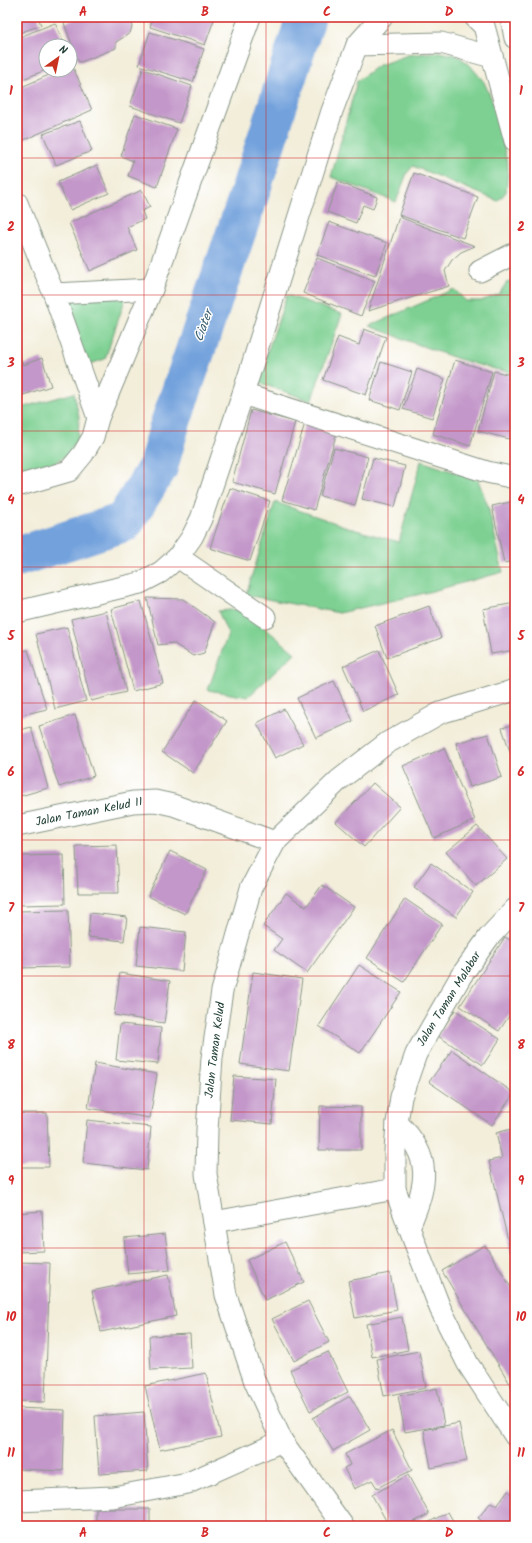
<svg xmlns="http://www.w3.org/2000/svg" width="532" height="1543" viewBox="0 0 532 1543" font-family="Kalam,sans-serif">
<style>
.green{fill:#7dd092;stroke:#4e8663}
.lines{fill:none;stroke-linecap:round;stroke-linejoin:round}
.river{stroke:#72a1dc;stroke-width:40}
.building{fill:#c397c9}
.minor-casing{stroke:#899687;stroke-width:23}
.minor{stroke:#fff;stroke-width:21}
.grid{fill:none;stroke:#d62828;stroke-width:1;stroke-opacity:0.55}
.labels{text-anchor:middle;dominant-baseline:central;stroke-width:3;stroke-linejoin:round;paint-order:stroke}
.street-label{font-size:12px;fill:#1f3d34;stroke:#fff}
.water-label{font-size:13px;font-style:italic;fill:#3c606f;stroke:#fff}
.neatline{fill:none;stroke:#d62828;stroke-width:1.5}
.grid-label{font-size:13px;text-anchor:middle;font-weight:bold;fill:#d62828}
</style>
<rect width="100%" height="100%" fill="#fff"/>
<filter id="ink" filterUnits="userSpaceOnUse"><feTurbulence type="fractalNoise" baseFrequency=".025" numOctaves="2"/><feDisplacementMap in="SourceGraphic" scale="8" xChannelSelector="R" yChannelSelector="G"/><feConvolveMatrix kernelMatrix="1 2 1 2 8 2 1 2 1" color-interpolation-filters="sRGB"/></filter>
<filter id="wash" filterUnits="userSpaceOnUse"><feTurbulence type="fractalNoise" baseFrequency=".012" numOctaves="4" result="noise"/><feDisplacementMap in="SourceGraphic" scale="16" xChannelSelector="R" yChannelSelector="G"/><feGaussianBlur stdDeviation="0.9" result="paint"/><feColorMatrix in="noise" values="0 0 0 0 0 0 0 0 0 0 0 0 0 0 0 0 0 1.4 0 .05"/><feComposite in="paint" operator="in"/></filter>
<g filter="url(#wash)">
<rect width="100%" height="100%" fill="#f3eeda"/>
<g class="green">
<polygon points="439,52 458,56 469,64 484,82 496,109 508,168 506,192 498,201 413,166 407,173 396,202 331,177 357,81 377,66 408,55"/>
<path d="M513 280 515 281V373C465 365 416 343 369 326L454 289 466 301H481L499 294 507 282Z"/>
<polygon points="129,288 105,359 87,365 64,300"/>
<polygon points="287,295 342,314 311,401 257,382"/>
<polygon points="74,393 79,417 78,438 68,454 52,465 17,473 17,409"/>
<polygon points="421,461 478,480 488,506 503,572 425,593 339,613 246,595 275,502 356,530 399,542"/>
<polygon points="242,609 295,653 248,697 208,690 228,634 218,611"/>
</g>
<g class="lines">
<polyline class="river" points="17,557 124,522 158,467 170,424 250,192 306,17"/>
</g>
<g id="blocks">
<g class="building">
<polygon points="17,17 38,17 41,25 17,34"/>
<polygon points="81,17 135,17 130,33 116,42 116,48 81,62 78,61 64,23"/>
<polygon points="153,17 215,17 205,45 150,27"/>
<polygon points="55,23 65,46 46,46 46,70 18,81 17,38"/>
<polygon points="150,32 204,49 193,82 139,65"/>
<polygon points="72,65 92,110 17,143 17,89 60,70 70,70 70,66"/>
<polygon points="143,69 192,86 179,123 130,106"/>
<polygon points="135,114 177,129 157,187 128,176 133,161 121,156"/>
<polygon points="80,121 92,151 56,165 43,134"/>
<polygon points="97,165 109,193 70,210 58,182"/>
<polygon points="414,173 478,197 463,238 399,215"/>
<polygon points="338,182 377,197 373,209 363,205 356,223 327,212"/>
<polygon points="142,190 150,207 142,211 145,219 127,227 137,250 90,271 69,223"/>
<polygon points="399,217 475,246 461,252 452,260 445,271 449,286 368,311"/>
<polygon points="329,222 387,243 375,276 317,255"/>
<polygon points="317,258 375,281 361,316 303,293"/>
<polygon points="364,329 386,337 366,395 323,380 338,337 359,345"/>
<polygon points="17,350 23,365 42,358 51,386 17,397"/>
<polygon points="455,360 492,372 470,446 433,434"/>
<polygon points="381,362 412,372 400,410 369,400"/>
<polygon points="417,369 445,379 432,418 403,409"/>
<polygon points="494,371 515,376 515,434 513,440 478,431"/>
<polygon points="251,410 295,422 275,494 232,482"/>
<polygon points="305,423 337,432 314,510 282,500"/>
<polygon points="334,448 368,457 355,505 320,496"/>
<polygon points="373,458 405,466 395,507 362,499"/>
<polygon points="230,488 270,501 250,561 210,548"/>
<polygon points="515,501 515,561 504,563 492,506"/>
<polygon points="147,598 183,599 215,622 204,653 193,656 173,643 158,645"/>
<polygon points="141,601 163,683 133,691 111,609"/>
<polygon points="515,603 515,650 491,654 483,609"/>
<polygon points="429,606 441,638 387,658 375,626"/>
<polygon points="106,611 126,692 91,701 71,619"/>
<polygon points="67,627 86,701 55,709 36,634"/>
<polygon points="28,650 47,709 17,716 17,651"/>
<polygon points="379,650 399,695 363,711 343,666"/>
<polygon points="334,681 353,721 316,738 297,698"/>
<polygon points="196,700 227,721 193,773 162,752"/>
<polygon points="284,709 303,744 275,758 257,723"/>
<polygon points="75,715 94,776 59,787 39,726"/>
<polygon points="515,724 515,766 502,728"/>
<polygon points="31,727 48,788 17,797 17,731"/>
<polygon points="488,734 502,777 470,787 456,743"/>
<polygon points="444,748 475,820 434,838 403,766"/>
<polygon points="373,783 400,807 364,847 336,822"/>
<polygon points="477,826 507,859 476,886 446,852"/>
<polygon points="117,845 119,893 78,893 76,846"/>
<polygon points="170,851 207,870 185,914 148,896"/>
<polygon points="64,855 65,904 20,905 19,856"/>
<polygon points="431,863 473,892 456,917 414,887"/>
<polygon points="322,885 354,907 307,973 274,950 282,939 263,926 286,893 306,907"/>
<polygon points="405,899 442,924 404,982 367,958"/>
<polygon points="68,910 70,967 17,968 17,911"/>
<polygon points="90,913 127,917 124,941 88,937"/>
<polygon points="140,927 186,932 182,971 136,966"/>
<polygon points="505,937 515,943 515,1007 499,1031 460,1006"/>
<polygon points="359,965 401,992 360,1053 319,1026"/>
<polygon points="253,972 302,979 289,1071 240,1064"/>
<polygon points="120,973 170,981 164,1023 114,1015"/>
<polygon points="455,1010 500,1039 483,1065 438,1036"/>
<polygon points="120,1024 161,1028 158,1064 116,1060"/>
<polygon points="452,1050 514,1093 492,1125 429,1082"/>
<polygon points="95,1063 157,1074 150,1118 88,1108"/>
<polygon points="234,1076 276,1079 272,1124 230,1120"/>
<polygon points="320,1106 361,1107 361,1150 319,1150"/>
<polygon points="17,1113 47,1113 49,1167 17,1167"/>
<polygon points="87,1120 151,1127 147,1170 83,1163"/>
<polygon points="515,1128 515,1251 511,1253 489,1161 502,1158 496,1133"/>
<polygon points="42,1211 44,1251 17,1252 17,1213"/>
<polygon points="165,1234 170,1270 128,1274 124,1238"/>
<polygon points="285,1242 304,1282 265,1300 247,1260"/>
<polygon points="485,1245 515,1294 515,1392 442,1271"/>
<polygon points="17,1262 50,1263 45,1402 17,1401"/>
<polygon points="390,1273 397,1310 355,1318 348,1281"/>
<polygon points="168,1275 176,1316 101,1332 92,1291"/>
<polygon points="308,1301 329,1342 294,1361 272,1319"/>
<polygon points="402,1317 408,1350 372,1357 366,1324"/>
<polygon points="190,1334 192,1368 151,1370 149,1336"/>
<polygon points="419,1351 426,1388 384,1396 377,1359"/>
<polygon points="328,1352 348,1392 310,1411 290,1370"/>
<polygon points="206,1373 221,1437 160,1450 145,1386"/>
<polygon points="437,1388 444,1425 405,1432 398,1396"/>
<polygon points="350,1396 370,1430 333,1451 313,1418"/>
<polygon points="17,1408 65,1410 63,1471 17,1469"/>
<polygon points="144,1412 148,1471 99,1474 95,1416"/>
<polygon points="459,1423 467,1461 431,1468 424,1430"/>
<polygon points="392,1430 412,1470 377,1488 372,1480 354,1489 344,1468 350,1465 345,1454"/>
<polygon points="408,1475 429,1514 406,1526 389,1526 372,1495"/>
<polygon points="508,1491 515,1497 514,1526 489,1526 478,1518 491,1502 497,1506"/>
<rect x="96" y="1509" width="54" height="17"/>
<polygon points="448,1512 456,1526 422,1526"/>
<polygon points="280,1521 284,1526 274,1526"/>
<polygon points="81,1522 81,1526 55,1526 55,1525"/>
</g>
</g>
</g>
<g filter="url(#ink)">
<use href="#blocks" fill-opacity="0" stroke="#899687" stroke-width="1"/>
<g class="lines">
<defs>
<g id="minor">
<polyline points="475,17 484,26 515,141"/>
<polyline points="511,17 515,38"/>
<polyline points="357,45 441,43 492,57"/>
<polyline points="17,203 54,294"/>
<polyline points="480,271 515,253"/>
<polyline points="243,394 487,472 515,478"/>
<polyline points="98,418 152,289 250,17"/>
<polyline points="17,486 69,471 83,454 93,437 98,418 54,294 152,289"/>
<polyline points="178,557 265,617"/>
<polyline points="17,612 140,583 161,572 178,557 192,537 201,519 243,394 332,111 357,45 382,17"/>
<polyline points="17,826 133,802 155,801 173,805 275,842"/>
<polyline points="515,909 489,937 461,976 416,1054 401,1097 397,1123 395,1151 395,1189 414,1241 440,1308 468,1364 515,1436"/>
<path d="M397 1123C434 1157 427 1185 409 1227"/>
<polyline points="214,1222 395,1189"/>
<polyline points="17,1501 113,1497 188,1483 282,1441"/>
<polyline points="343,1526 282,1441 255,1382 226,1295 206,1174 207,1130 212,1058 222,991 251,888 275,842 339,780 387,743 440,713 515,690"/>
</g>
</defs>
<use href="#minor" class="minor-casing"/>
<use href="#minor" class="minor"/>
</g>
</g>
<path class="grid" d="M144 17V1526M266 17V1526M388 17V1526M17 158H515M17 295H515M17 431H515M17 567H515M17 703H515M17 840H515M17 976H515M17 1112H515M17 1248H515M17 1385H515"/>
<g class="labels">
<g class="street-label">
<text transform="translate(89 812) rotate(-11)">Jalan Taman Kelud II</text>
<text transform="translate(449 999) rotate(-58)">Jalan Taman Malabar</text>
<text transform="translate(215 1050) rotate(-83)">Jalan Taman Kelud</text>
</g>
<g class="water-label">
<text transform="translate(204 326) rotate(-71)">Ciater</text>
</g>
</g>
<rect width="532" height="1543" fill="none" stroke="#fff" stroke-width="44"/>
<g transform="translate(58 58) rotate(33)"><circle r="19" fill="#ffffff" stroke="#a5b1ae"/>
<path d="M0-3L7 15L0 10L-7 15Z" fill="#c8321e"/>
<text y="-6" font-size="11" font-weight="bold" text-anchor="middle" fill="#1f3d34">N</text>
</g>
<rect x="22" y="22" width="488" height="1499" class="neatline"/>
<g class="grid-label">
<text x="83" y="16">A</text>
<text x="205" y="16">B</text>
<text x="327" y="16">C</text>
<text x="449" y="16">D</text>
<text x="11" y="95">1</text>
<text x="521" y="95">1</text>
<text x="11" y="231">2</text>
<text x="521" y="231">2</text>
<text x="11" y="367">3</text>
<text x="521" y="367">3</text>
<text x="11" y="504">4</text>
<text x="521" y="504">4</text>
<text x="11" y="640">5</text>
<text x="521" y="640">5</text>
<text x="11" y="776">6</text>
<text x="521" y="776">6</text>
<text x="11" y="912">7</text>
<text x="521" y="912">7</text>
<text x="11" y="1049">8</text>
<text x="521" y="1049">8</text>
<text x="11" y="1185">9</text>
<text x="521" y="1185">9</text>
<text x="11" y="1321">10</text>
<text x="521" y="1321">10</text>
<text x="11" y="1457">11</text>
<text x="521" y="1457">11</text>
<text x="83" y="1537">A</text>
<text x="205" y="1537">B</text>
<text x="327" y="1537">C</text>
<text x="449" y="1537">D</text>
</g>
</svg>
